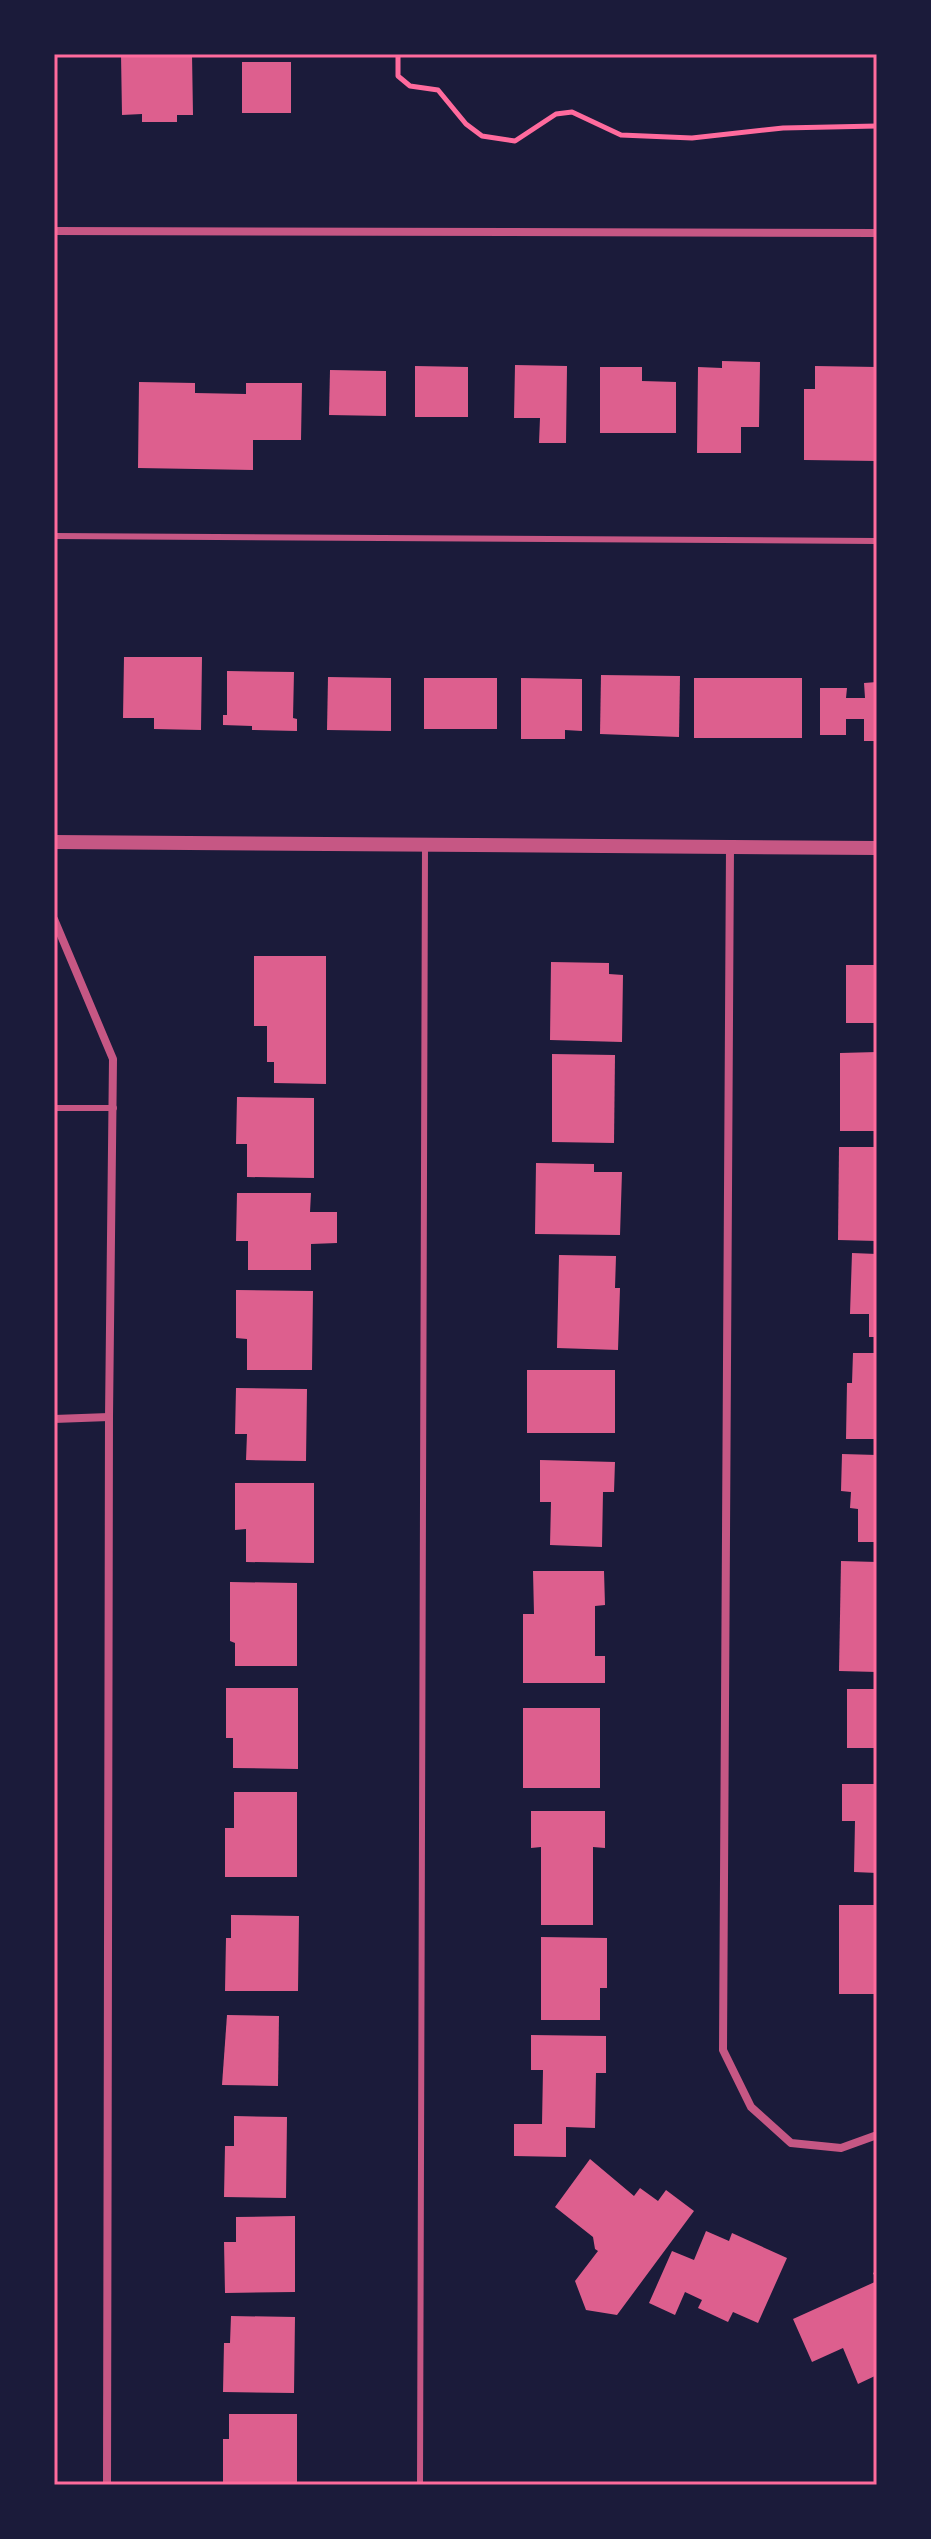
<svg xmlns="http://www.w3.org/2000/svg" width="931" height="2539" viewBox="0 0 931 2539" font-family="'Roboto Condensed',sans-serif">
<style>
.building{fill:#dd5f8e}
.lines{fill:none;stroke-linecap:round;stroke-linejoin:round}
.path{stroke:#ff6b9d;stroke-width:5}
.service{stroke:#c65784;stroke-width:6}
.minor{stroke:#c65784;stroke-width:8}
.tertiary{stroke:#c65784;stroke-width:14}
.neatline{fill:none;stroke:#ff6b9d;stroke-width:3}
</style>
<rect width="100%" height="100%" fill="#1b1b3a"/>
<g class="building">
<polygon points="121,54 192,54 193,115 177,115 177,122 142,122 142,114 122,115"/>
<rect x="242" y="62" width="49" height="51"/>
<polygon points="722,361 760,362 759,427 741,427 741,453 697,453 698,367 722,368"/>
<polygon points="515,365 567,366 566,443 539,443 540,418 514,418"/>
<polygon points="415,366 468,367 468,417 415,417"/>
<polygon points="815,366 877,367 877,461 804,460 804,389 815,389"/>
<polygon points="600,367 642,367 642,381 676,382 676,433 600,433"/>
<polygon points="330,370 386,371 386,416 329,415"/>
<polygon points="139,382 195,383 195,393 246,394 246,383 302,383 301,440 253,440 253,470 138,468"/>
<polygon points="124,657 202,657 201,730 154,729 154,718 123,718"/>
<polygon points="227,671 294,672 293,718 297,719 297,731 252,730 252,726 223,725 223,715 227,715"/>
<polygon points="601,675 680,676 679,737 600,734"/>
<polygon points="328,677 391,678 391,731 327,730"/>
<rect x="424" y="678" width="73" height="51"/>
<polygon points="521,678 582,679 582,731 565,730 565,739 521,739"/>
<rect x="694" y="678" width="108" height="60"/>
<polygon points="877,682 877,741 864,741 864,719 846,719 846,735 820,735 820,688 847,688 846,698 865,698 864,683"/>
<polygon points="254,956 326,956 326,1084 274,1083 274,1062 267,1062 267,1026 254,1026"/>
<polygon points="551,962 609,963 609,974 623,975 622,1042 550,1040"/>
<rect x="846" y="965" width="31" height="58"/>
<polygon points="877,1052 877,1131 840,1131 840,1053"/>
<polygon points="552,1054 615,1055 614,1143 552,1142"/>
<polygon points="237,1097 314,1098 314,1178 247,1177 247,1144 236,1144"/>
<polygon points="839,1147 877,1147 877,1241 838,1240"/>
<polygon points="536,1163 594,1164 594,1172 622,1172 620,1235 535,1234"/>
<polygon points="237,1193 311,1193 310,1212 337,1212 337,1243 311,1244 311,1270 248,1270 248,1241 236,1241"/>
<polygon points="852,1253 877,1254 877,1337 869,1337 869,1314 850,1314"/>
<polygon points="559,1255 616,1256 615,1288 620,1288 618,1350 557,1348"/>
<polygon points="236,1290 313,1291 312,1370 247,1370 247,1339 236,1338"/>
<polygon points="853,1353 877,1353 877,1439 846,1439 847,1383 852,1383"/>
<rect x="527" y="1370" width="88" height="63"/>
<polygon points="236,1388 307,1389 306,1461 246,1460 247,1434 235,1434"/>
<polygon points="842,1454 877,1455 877,1542 858,1542 858,1509 850,1508 851,1492 841,1491"/>
<polygon points="540,1460 615,1462 614,1492 603,1492 602,1547 550,1545 551,1502 540,1502"/>
<polygon points="235,1483 314,1483 314,1563 246,1562 246,1529 235,1530"/>
<polygon points="841,1561 877,1562 877,1672 839,1671"/>
<polygon points="533,1571 604,1571 605,1605 595,1606 595,1656 605,1656 605,1683 523,1683 523,1614 534,1614"/>
<polygon points="230,1582 297,1583 297,1666 235,1666 235,1643 230,1641"/>
<polygon points="226,1688 298,1688 298,1769 233,1768 233,1738 226,1738"/>
<rect x="847" y="1689" width="30" height="59"/>
<rect x="523" y="1708" width="77" height="80"/>
<polygon points="842,1784 877,1784 877,1873 854,1872 855,1821 842,1821"/>
<polygon points="234,1792 297,1792 297,1877 225,1877 225,1828 234,1828"/>
<polygon points="531,1811 605,1811 605,1848 593,1847 593,1925 541,1925 541,1847 531,1848"/>
<rect x="839" y="1905" width="38" height="89"/>
<polygon points="231,1915 299,1916 298,1991 225,1991 226,1938 231,1938"/>
<polygon points="541,1937 607,1938 607,1988 600,1988 600,2020 541,2020"/>
<polygon points="227,2015 279,2016 278,2086 222,2085"/>
<polygon points="531,2035 606,2036 606,2073 596,2073 595,2128 566,2127 566,2157 514,2156 514,2124 542,2124 543,2070 531,2070"/>
<polygon points="234,2116 287,2117 286,2198 224,2197 225,2146 234,2146"/>
<polygon points="590,2159 634,2196 640,2188 658,2201 666,2190 694,2211 617,2315 586,2310 575,2281 598,2251 595,2249 593,2237 555,2207"/>
<polygon points="295,2216 295,2292 225,2293 224,2242 236,2242 236,2217"/>
<polygon points="706,2231 729,2241 732,2233 787,2258 758,2323 733,2312 728,2322 698,2308 702,2300 685,2292 675,2315 649,2303 672,2251 694,2260"/>
<polygon points="877,2271 877,2375 858,2384 843,2348 812,2362 793,2319 877,2281 873,2273"/>
<polygon points="231,2316 295,2317 294,2393 223,2392 224,2343 230,2343"/>
<polygon points="229,2414 297,2414 297,2485 223,2485 223,2439 229,2439"/>
</g>
<g class="lines">
<polyline class="path" points="398,54 398,76 410,86 438,90 466,124 482,136 515,141 556,114 572,112 621,135 692,138 783,128 877,126"/>
<g class="service">
<polyline points="54,536 877,541"/>
<polyline points="54,1108 114,1108"/>
<polyline points="420,2485 425,845"/>
</g>
<g class="minor">
<polyline points="54,231 877,233"/>
<polyline points="730,848 723,2050 751,2107 791,2143 841,2148 877,2135"/>
<polyline points="54,919 113,1059 109,1417 107,2485"/>
<polyline points="54,1419 109,1417"/>
</g>
<polyline class="tertiary" points="54,842 877,848"/>
</g>
<rect width="931" height="2539" fill="none" stroke="#1b1b3a" stroke-width="112"/>
<rect x="56" y="56" width="819" height="2427" class="neatline"/>
</svg>
